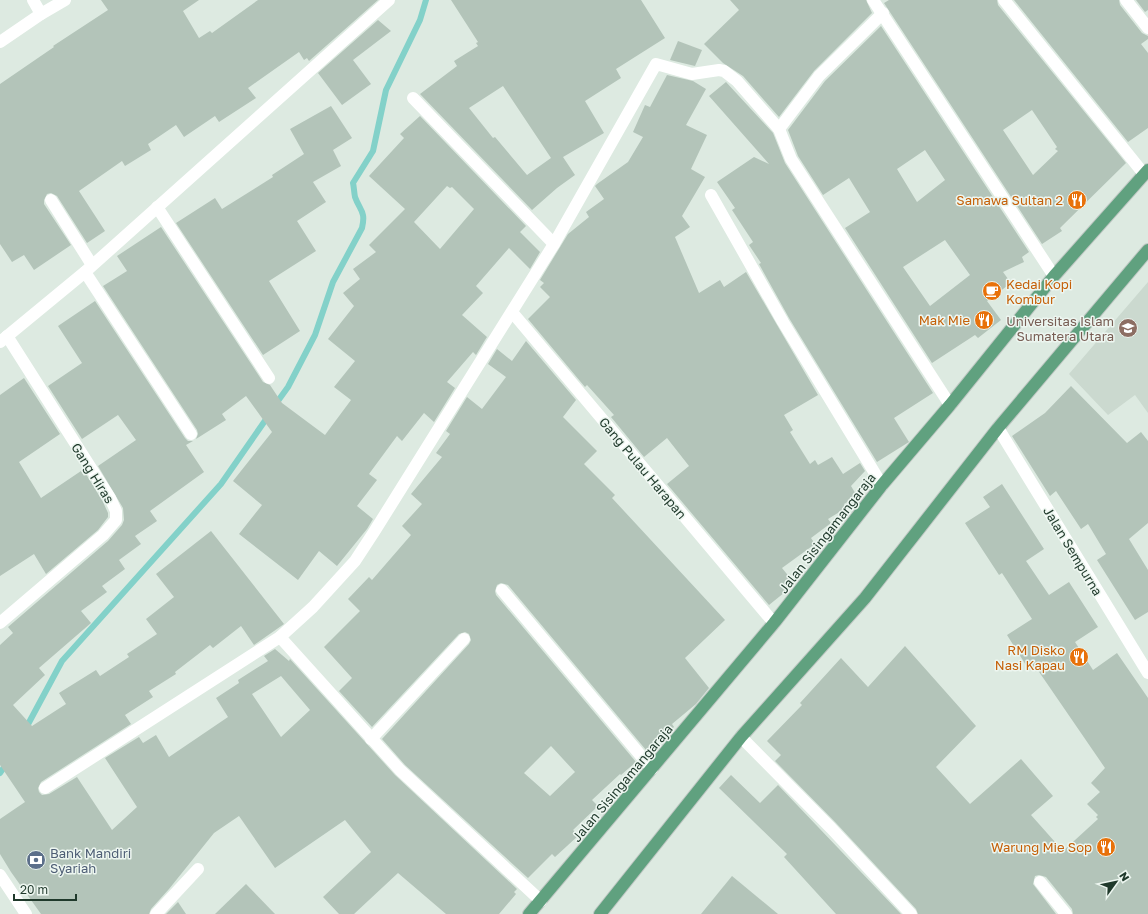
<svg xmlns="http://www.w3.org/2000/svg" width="1148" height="914" viewBox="0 0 1148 914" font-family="'Golos Text',sans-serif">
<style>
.built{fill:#cbd9cf}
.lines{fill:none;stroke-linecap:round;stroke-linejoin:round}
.stream{stroke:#83d1c9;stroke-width:6}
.building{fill:#b3c4b9;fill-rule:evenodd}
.primary-casing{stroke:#c0c8c4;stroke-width:14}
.street{stroke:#fff;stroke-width:12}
.primary{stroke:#60a17f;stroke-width:12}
.labels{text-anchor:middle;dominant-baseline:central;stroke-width:3;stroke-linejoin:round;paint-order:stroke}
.food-label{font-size:13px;fill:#c56008;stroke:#edf6f0;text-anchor:end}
.education-label{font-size:13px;fill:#785e54;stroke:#edf6f0;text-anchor:end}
.street-label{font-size:13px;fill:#1f392b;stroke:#edf6f0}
.service-label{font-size:13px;fill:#4e5e75;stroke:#edf6f0;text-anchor:start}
</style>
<rect width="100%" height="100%" fill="#ddeae1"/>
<polygon class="built" points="1148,282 1148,413 1135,395 1108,415 1069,374"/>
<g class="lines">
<g class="stream">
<path d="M275 405 288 387 315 335 333 282 362 228C366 211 360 211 355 197 354 192 354 187 353 183L373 151 386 90 420 20 426 0"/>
<polyline points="26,728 62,661 221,484 269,415"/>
<polyline points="0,773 7,763"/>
</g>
</g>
<g class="building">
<polygon points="101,0 199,0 183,11 199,38 210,31 212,33 258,0 378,0 309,61 307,58 304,60 299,52 248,88 256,98 219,122 215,116 184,137 176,125 148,144 151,150 125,166 122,161 79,191 105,231 87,243 57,196 51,193 47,194 44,200 44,204 71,245 34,270 24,255 12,262 0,244 0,84 54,47 53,46 108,10"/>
<path d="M451 0H641L665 38 616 69 621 78 585 101 604 133 563 157 575 175 557 188 532 210 420 94 457 66 454 61 478 46 476 43 478 42ZM503 86 551 158 527 175 495 137 493 138 469 108Z"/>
<polygon points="730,0 866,0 872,13 814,71 779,117 743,76 723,63 704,44 739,10"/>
<path d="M889 0H997L998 5 1126 163 1060 228 1062 231 1042 244 884 3ZM1032 110 1057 147 1055 149 1058 151 1033 175 1003 130Z"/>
<polygon points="1014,0 1119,0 1120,5 1142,33 1148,36 1148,39 1141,44 1148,53 1148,128 1128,142"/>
<polygon points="1136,0 1148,0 1148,10 1145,12"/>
<polygon points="378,20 391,31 353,60 371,84 342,105 318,73"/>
<path d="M881 26 1029 252 1022 257 1024 262 1003 272 1011 283 987 301 1001 320 978 338 975 335 932 363 845 228 870 212 849 178 823 195 798 156 788 130 825 81ZM925 150 945 180 917 202 897 169ZM945 240 970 275 930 306 903 267Z"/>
<polygon points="678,41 702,50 695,66 670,60"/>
<polygon points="667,75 693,81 706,89 686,125 707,135 691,169 705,177 682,216 690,227 675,237 699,293 720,280 724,287 746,272 818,395 784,415 793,430 790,432 810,464 815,460 818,465 832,457 843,474 860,463 865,471 851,486 857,496 844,504 846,508 828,519 831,523 811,538 815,544 782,568 795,584 769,605 667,484 689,466 667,438 644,457 611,417 614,415 587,385 585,387 528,319 550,297 540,287 544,283 540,280 568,234 589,217 586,212 604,199 595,186 597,184 628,162 643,137 633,132 645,105 650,107"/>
<polygon points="726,82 773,133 785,163 933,393 894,418 909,442 877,462 789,318 759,264 761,263 749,245 753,242 732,210 735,208 717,182 754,157 769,164 709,96"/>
<polygon points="331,106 352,138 333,150 341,166 313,182 326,202 297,221 316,251 269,281 300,331 263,355 176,223 215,198 222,209 273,177 272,175 304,154 290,129"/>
<path d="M420 116 526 226 520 232 540 252 530 269 509 248 476 286 483 293 462 315 487 337 485 340 476 355 473 352 447 382 455 388 434 422 424 413 402 441 397 436 369 474 377 480 357 506 373 519 367 529 337 566 319 551 298 580 239 534 262 505 233 481 272 432 246 396 222 414 226 420 196 439 198 434 197 430 103 286 127 271 117 256 161 227 263 382 270 385 282 403 325 435 351 400 334 387 355 361 328 339 354 306 343 293 360 279 353 269 376 252 369 245 405 209 369 176 404 138 400 134ZM447 186 450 188 452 187 474 209 440 249 414 222Z"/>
<path d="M95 301 185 438 188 441H193L186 445 204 472 150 511 157 521 135 536 141 544 119 560 125 569 102 586 107 592 81 611 91 623 39 668 45 675 13 705 32 726 66 704 59 693 96 670 100 676 129 657 127 654 157 634 146 619 174 597 156 574 211 531 284 624 254 645 241 626 213 648 210 645 175 672 176 674 149 691 153 697 125 715 131 724 41 782 38 788 39 792 42 795 49 794 77 777 112 830 137 807 105 758 139 737 143 743 156 735 169 757 228 717 216 698 239 683 238 680 268 661 264 656 275 649 289 661 290 659 395 775 517 889 514 892 516 894 499 914H446L398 873 354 914H339L323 897 371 852 345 820 275 868 239 816 214 833 169 889 151 909 149 914H41L11 872 0 854V819L25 802 0 765V645L13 633 8 627 108 541 122 525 124 520 123 508 98 466 136 440 118 415 82 439 48 386 82 363 58 326ZM281 676 310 710 281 737 252 694Z"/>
<path d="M526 341 576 400 563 417 597 451 584 464 615 495 612 498 725 620 685 658 709 688 696 704 672 724 674 727 646 750 508 585 501 583 497 585 495 591 496 595 636 762 621 775 620 774 592 800 598 806 573 830 579 835 555 857 552 854 528 878 405 765 382 739 469 644 471 640 469 634 465 632 459 634 372 727 339 691 352 678 324 647 360 611 348 599 369 577 372 580 411 535 402 526 422 504 411 494 442 457 436 453 450 434 446 431 467 397 482 409 506 377 488 364 497 349 512 361ZM551 746 575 772 550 796 524 773Z"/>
<polygon points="24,378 60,434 19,462 41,498 81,471 84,476 86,474 103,502 108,513 108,517 98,530 46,574 34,554 0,576 0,395"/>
<polygon points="1071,386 1127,443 1141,432 1148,441 1148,523 1129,539 1148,570 1148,612 1135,620 1097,560 1106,554 1088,524 1081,529 1056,491 1050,496 1012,436 1045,413"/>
<polygon points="1002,484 1044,549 1026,561 1049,595 1069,582 1098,627 1075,642 1093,670 1117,653 1148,698 1148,914 1073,914 1072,909 1046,877 1039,875 1035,876 1033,884 1056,914 918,914 916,909 836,823 775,761 781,755 767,741 802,705 800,703 841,658 868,687 905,646 976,726 936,767 970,804 1021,759 1053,796 1031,815 1063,851 1098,819 1096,817 1098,815 1087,804 1100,792 1091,783 1105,768 1035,666 1029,670 1007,635 1032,619 1002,573 999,575 965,523 990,507 983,497"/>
<polygon points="731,775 760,803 778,785 901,914 836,914 784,857 787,854 719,788"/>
<polygon points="732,876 778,914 701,914"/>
<polygon points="246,884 275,914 215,914"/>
<polygon points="178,902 186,914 166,914"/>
</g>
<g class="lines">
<defs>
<g id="primary">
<polyline points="529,914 774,623 882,485 950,405 1054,276 1148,170"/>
<polyline points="600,914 741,737 865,598 998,428 1148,250"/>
</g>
</defs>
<use href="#primary" class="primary-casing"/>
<g class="street">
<polyline points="33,0 41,14"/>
<polyline points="873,0 1054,276"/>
<polyline points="1004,0 1144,174"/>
<polyline points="1126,0 1148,28"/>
<polyline points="883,13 819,76 779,129 791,159 950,405"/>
<polyline points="0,42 41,14 65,0"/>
<polyline points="413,98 554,244"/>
<polyline points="711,195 783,322 882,485"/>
<polyline points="51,200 92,265"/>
<polyline points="157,207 269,378"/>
<polyline points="85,272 191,434"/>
<polyline points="512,312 774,623"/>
<polyline points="0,342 85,272 389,0"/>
<polyline points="998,428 1148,673"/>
<polyline points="502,590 652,769"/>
<polyline points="0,623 103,535 116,520 116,511 110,498 7,336"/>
<polyline points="280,637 400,770 541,901"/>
<polyline points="741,737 831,828 911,914"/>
<polyline points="371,739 464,639"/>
<polyline points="45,788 280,637 313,607 355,561 374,532 554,244 656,64 692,74 719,70 724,71 737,81 779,129"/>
<polyline points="0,875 26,914"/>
<polyline points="1040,882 1066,914"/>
<polyline points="156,914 198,869"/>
</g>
<use href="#primary" class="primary"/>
</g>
<defs>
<symbol id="restaurant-disc" viewBox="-11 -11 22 22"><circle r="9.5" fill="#e8710a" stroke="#edf6f0"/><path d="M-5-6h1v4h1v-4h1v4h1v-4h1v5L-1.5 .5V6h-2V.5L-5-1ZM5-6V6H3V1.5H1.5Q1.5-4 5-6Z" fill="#fff"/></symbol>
<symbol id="cafe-disc" viewBox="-11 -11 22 22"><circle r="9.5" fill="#e8710a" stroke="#edf6f0"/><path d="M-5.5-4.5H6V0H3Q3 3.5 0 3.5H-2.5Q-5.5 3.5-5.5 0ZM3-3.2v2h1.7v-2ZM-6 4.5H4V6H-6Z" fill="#fff"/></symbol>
<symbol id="university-disc" viewBox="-11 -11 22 22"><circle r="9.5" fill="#8d6e63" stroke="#edf6f0"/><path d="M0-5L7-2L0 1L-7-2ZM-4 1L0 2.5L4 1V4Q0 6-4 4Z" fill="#fff"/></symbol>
<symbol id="bank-disc" viewBox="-11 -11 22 22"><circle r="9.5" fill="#5c6f8a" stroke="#edf6f0"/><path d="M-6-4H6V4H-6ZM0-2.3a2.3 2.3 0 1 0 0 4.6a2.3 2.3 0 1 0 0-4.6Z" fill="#fff"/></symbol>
</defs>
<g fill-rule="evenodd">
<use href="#restaurant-disc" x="1066" y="189" width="22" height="22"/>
<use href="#cafe-disc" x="981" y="280" width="22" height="22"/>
<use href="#restaurant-disc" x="973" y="309" width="22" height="22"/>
<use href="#university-disc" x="1117" y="317" width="22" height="22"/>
<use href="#restaurant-disc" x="1068" y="646" width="22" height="22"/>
<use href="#restaurant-disc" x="1095" y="836" width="22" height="22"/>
<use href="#bank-disc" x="25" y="849" width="22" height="22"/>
</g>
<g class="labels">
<g class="food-label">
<text x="1063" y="200">Samawa Sultan 2</text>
<text x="1006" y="284" text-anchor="start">Kedai Kopi<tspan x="1006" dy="15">Kombur</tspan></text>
<text x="970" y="320">Mak Mie</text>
<text x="1065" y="650">RM Disko<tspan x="1065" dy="15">Nasi Kapau</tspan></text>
<text x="1092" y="847">Warung Mie Sop</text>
</g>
<g class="education-label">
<text x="1114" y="321">Universitas Islam<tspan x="1114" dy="15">Sumatera Utara</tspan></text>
</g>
<g class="street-label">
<text transform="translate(643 468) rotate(50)">Gang Pulau Harapan</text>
<text transform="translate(93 473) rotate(58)">Gang Hiras</text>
<text transform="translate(827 533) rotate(-52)">Jalan Sisingamangaraja</text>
<text transform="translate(1073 551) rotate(59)">Jalan Sempurna</text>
<text transform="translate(622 783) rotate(-50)">Jalan Sisingamangaraja</text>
</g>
<g class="service-label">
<text x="50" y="853">Bank Mandiri<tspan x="50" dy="15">Syariah</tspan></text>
</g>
</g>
<g transform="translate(1116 882) rotate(57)" stroke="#edf6f0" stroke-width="3" paint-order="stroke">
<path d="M0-3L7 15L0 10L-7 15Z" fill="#1f392b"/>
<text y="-6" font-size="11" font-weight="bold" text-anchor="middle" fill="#1f392b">N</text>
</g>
<path d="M14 894v6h62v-6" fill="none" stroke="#1f392b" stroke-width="2"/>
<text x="20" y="894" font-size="12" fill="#1f392b" stroke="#edf6f0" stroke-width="3" paint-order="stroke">20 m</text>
</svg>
